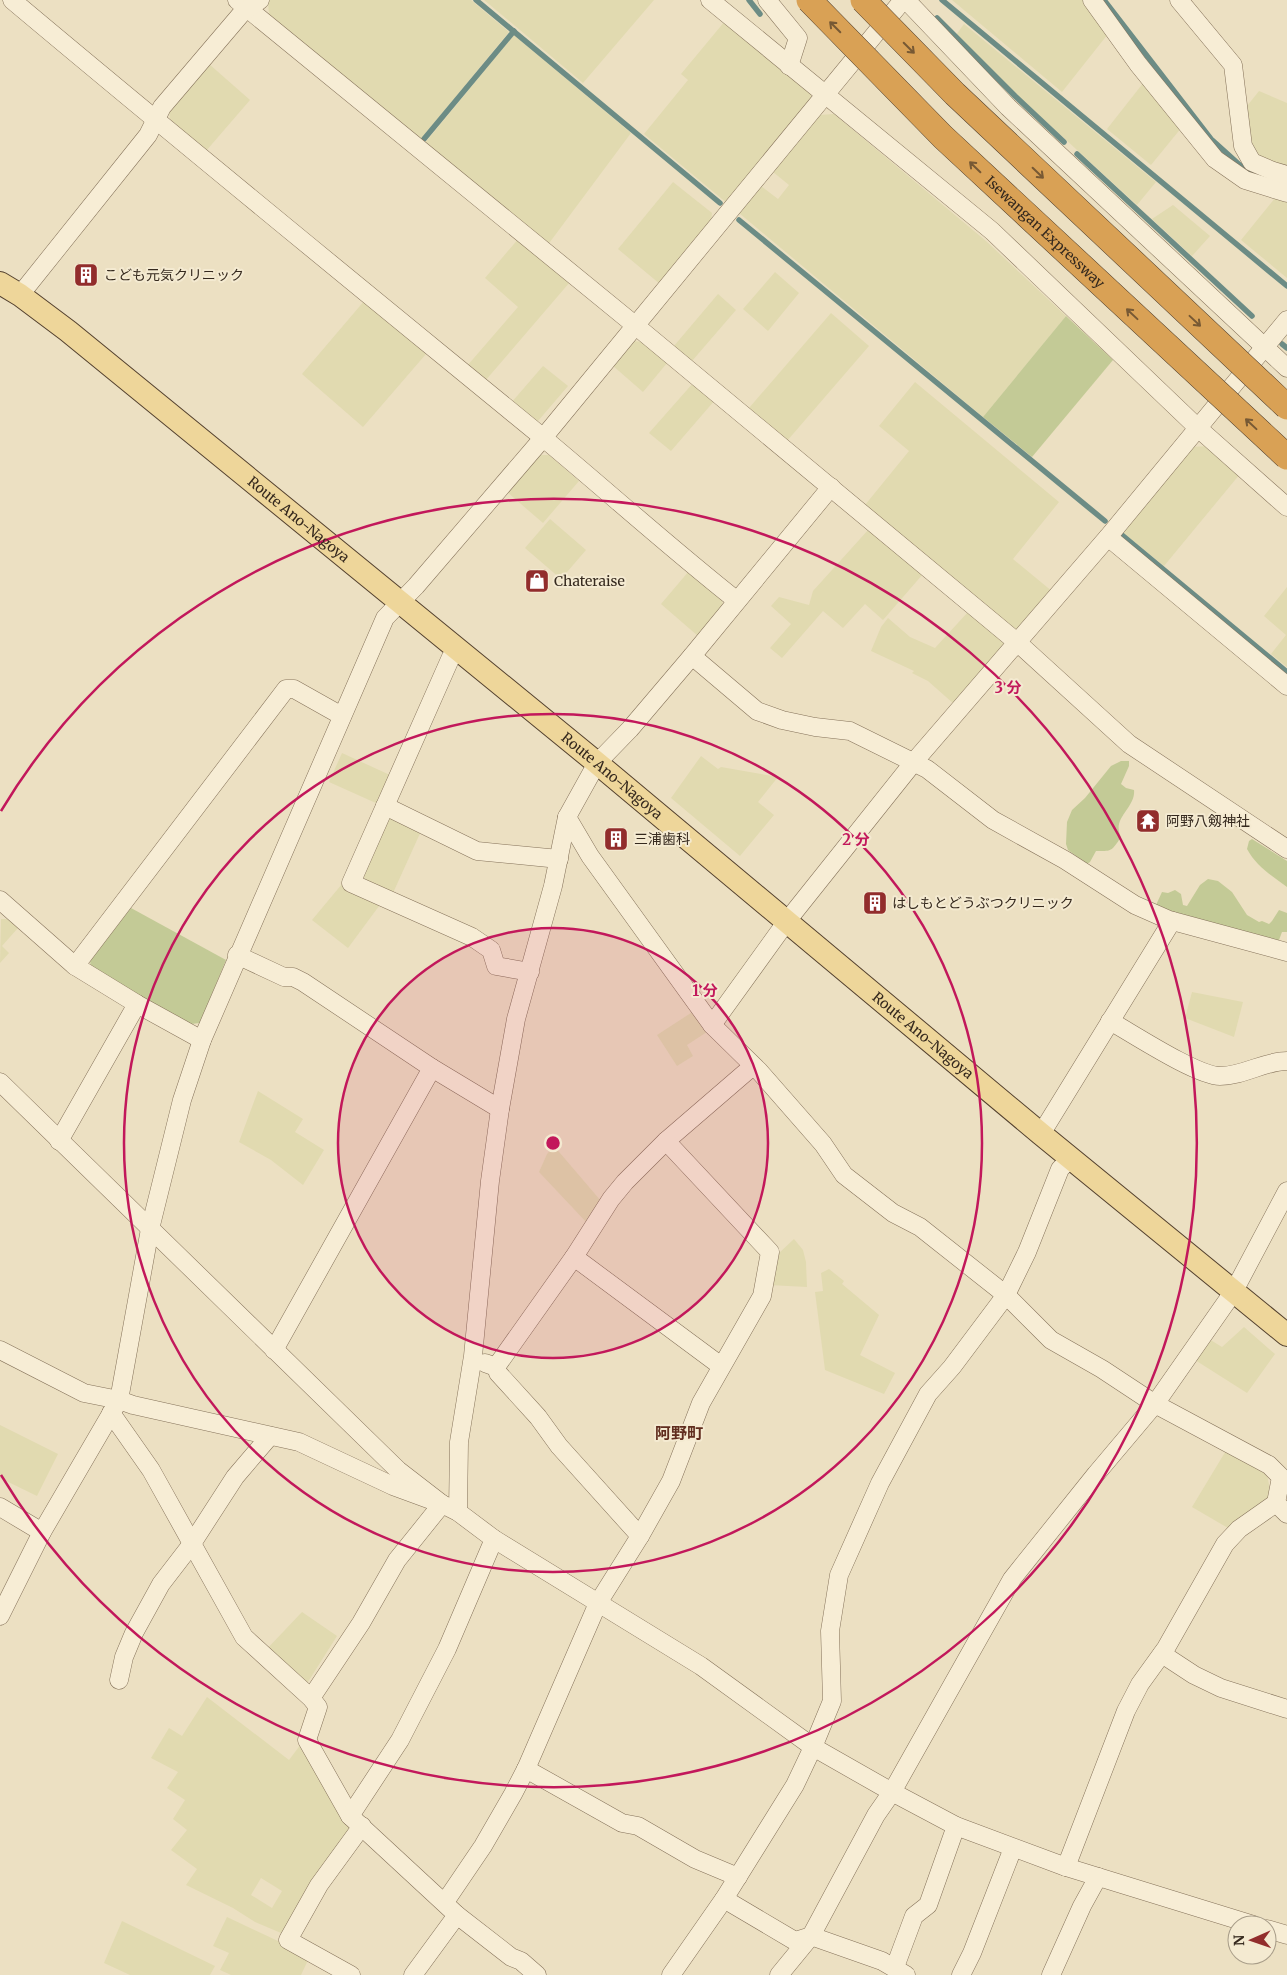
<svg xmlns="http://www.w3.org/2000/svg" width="1287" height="1975" viewBox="0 0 1287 1975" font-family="Merriweather,'Noto Sans JP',serif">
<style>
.farmland{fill:#e1dab0;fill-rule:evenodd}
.green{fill:#c3ca96}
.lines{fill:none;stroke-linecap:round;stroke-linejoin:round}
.stream{stroke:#6c8c85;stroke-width:5.5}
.minor-casing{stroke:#85725a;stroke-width:19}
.major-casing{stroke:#53402e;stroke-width:24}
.minor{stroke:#f7edd5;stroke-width:18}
.major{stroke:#eed69a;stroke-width:22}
.highway-bridge-casing{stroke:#53402e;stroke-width:26;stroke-linecap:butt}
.highway-bridge{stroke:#d9a155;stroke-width:25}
.oneway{stroke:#775934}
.ring{fill:none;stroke:#c2185b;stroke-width:2.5}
.labels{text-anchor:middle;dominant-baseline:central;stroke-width:4;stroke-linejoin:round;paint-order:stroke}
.street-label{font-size:14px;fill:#35291e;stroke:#f4ead1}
.poi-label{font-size:14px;fill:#35291e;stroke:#f4ead1;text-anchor:start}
.quarter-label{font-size:16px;font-weight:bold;fill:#602d1e;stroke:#f4ead1}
.centre{fill:#c2185b;stroke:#f4ead1;stroke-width:2.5}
.ring-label{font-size:15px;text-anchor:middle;font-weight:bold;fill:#c2185b;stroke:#f4ead1;stroke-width:4;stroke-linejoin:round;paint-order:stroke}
</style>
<rect width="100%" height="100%" fill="#ece0c2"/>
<g class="farmland">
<polygon points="270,0 471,0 509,32 420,140 269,14 268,3"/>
<polygon points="484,0 654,0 583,83"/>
<polygon points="952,0 1084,0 1108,34 1062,92"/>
<polygon points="725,21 811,92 811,101 728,204 644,134 688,80 681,74"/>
<polygon points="964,24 1156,182 1137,205 1016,94 956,35"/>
<polygon points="514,35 631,133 547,246 424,144"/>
<polygon points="209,64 250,100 206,151 170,119 169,111"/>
<polygon points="1144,82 1182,127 1151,165 1107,129"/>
<polygon points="1259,91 1287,103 1287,167 1267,161 1255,152 1250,144 1243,111"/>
<polygon points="834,114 986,241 1066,316 983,417 739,213 761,186 778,199 789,185 773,172 819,115"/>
<polygon points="673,182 712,213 711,221 660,284 618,249"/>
<polygon points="1275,198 1287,200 1287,278 1241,240"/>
<polygon points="1173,205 1210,236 1192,256 1152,219"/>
<polygon points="519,238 570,282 485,381 467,366 518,307 485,278"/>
<polygon points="775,272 799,293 768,331 743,309"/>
<polygon points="718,294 736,310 692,361 674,346"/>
<polygon points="365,300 426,354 363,427 302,374"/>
<polygon points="831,313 869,346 787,441 749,408"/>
<polygon points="633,341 642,342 667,363 643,392 612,365"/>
<polygon points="543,366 568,386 538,421 533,422 511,403"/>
<polygon points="694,382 715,400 671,451 649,433"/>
<polygon points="915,382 1059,502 1013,559 1053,592 1023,628 1014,629 865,505 909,451 879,426"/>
<polygon points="1210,446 1240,474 1164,566 1121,531 1190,447"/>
<polygon points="538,455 549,455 579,481 543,523 507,492"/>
<polygon points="550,519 586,550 561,579 525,548"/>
<polygon points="869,529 923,574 883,620 865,604 843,628 823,611 782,658 770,648 791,624 771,606 779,597 809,605 813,591"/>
<polygon points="689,571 722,598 723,607 698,636 661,604"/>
<polygon points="1287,587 1287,667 1271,654 1286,635 1264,616"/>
<polygon points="968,612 1003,641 1004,649 954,704 928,681 912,673 914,671 871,651 881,627 888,618 910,637 935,648"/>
<polygon points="342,753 390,775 378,804 329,782"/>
<polygon points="701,756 718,769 721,767 778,777 758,802 774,815 740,856 671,798"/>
<polygon points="396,818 422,829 393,893 365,880 362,871 386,820"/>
<polygon points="342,884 382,902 348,948 312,920"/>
<polygon points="1,919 8,919 18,928 2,946 9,953 0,963"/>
<polygon points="1192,992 1243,1002 1234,1037 1185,1018"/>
<polygon points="697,1009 710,1030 687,1045 693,1056 677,1066 657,1035"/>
<polygon points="258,1091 303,1119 295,1132 324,1150 303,1185 271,1160 239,1142"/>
<polygon points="554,1146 601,1201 588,1224 539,1172 547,1154"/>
<polygon points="794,1239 803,1250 806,1262 807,1287 769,1285 777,1255"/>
<polygon points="829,1269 844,1281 842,1284 879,1315 860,1355 895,1373 884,1394 825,1370 815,1292 823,1291 821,1273"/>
<polygon points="1244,1327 1275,1354 1247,1393 1195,1360 1209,1339 1222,1347"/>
<polygon points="0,1425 58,1454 37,1496 0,1478"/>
<polygon points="1227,1449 1266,1470 1271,1494 1266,1501 1228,1528 1192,1507"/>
<polygon points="302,1612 337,1636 306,1685 265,1651"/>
<path d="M207 1697 289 1760 301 1744 356 1827 286 1932 281 1933 255 1922 233 1908 186 1885 197 1869 171 1850 187 1830 173 1819 185 1800 167 1788 178 1772 151 1758 169 1728 182 1736ZM261 1878 282 1891 272 1908 251 1895Z"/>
<polygon points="227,1917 310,1956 301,1975 231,1975 220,1970 229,1953 213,1946"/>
<polygon points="122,1921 215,1966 210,1975 130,1975 104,1963"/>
</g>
<g class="green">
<polygon points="1066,316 1113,360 1032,457 983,417"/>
<path d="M1121 761H1129V766L1121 784 1126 788 1134 790C1136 808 1111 818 1121 837 1111 852 1112 851 1096 851L1090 862 1087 864 1068 850 1066 844 1067 822 1072 810 1085 798 1111 766Z"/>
<path d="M1252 839 1287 861V887C1272 876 1256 866 1247 849L1249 841Z"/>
<polygon points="1208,879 1218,881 1232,892 1247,915 1259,922 1262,921 1269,924 1272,921 1279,910 1287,913 1287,932 1282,932 1279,940 1276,942 1158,907 1156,905 1162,892 1168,893 1175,890 1181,894 1183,905 1187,906 1200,885"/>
<polygon points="131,908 226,960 200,1023 191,1024 91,969 90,960"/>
</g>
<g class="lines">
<g class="stream">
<polyline points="476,0 720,203"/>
<polyline points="749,0 760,14"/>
<polyline points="942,0 1287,286"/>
<polyline points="1104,0 1211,139 1242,167 1268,179"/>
<polyline points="937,18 1015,96 1064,142"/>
<polyline points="424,139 514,31"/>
<polyline points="1077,154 1252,316"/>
<polyline points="739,220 1105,521"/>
<polyline points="1282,344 1287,348"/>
<polyline points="1122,535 1287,672"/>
</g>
<defs>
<g id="minor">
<path d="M12 0C187 147 364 291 541 436 606 490 669 547 736 600"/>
<polyline points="237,0 636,326 1018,643 1129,744 1287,849"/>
<polyline points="710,0 992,231 1198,428 1287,507"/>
<polyline points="767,0 798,38 789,66"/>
<polyline points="906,0 1008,107 1287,368"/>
<polyline points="1092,0 1138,64 1215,159 1245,180 1287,193"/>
<polyline points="1179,0 1233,65 1243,146 1252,162 1273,171 1287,175"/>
<polyline points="20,295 148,135 162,107 242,13 260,0"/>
<polyline points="1108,537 1287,686"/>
<polyline points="458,650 451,657 351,883 472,937 491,950 496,966 530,972"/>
<polyline points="692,656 757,711 782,720 815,727 850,731 927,769 993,820 1065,860 1135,905 1169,920 1287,952"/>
<polyline points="385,806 477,851 559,859"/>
<polyline points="567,817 590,856 712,1025 759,1071 823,1144 844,1175 893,1213 920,1227 1006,1295 1051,1340 1102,1369 1155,1404 1269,1465 1281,1477 1276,1503 1239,1529 1225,1544 1166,1648 1140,1684 1126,1711 1066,1867"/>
<polyline points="0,900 75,966 137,1004 202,1040"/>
<polyline points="237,955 284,977 293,977 303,982 432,1068 500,1109"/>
<polyline points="75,966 286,689 294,689 342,716"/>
<path d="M1110 1021C1133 1034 1197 1076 1220 1076 1244 1076 1264 1061 1287 1061"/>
<polyline points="712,1025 787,921 913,763 1108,537 1287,320"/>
<polyline points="0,1082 398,1470 442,1504 458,1512 494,1539 701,1666 813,1747 892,1792 956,1826 1066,1867 1254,1925"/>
<polyline points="1041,1134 1172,921"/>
<polyline points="59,1141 137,1004"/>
<polyline points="574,1257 721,1366"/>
<polyline points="0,1350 84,1393 119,1400 133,1405 299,1442 393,1486 442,1504 397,1560 361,1623 311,1698"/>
<polyline points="274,1350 432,1068"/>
<polyline points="485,1363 496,1367 498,1373 538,1417 559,1446 640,1536"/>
<polyline points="496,1367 574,1257 611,1199 625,1182 666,1141 753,1066"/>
<polyline points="111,1413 151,1470 244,1637 311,1698 318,1707 307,1740 350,1816 457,1915 511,1957 521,1961 537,1975"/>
<polyline points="1276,1503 1287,1514"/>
<polyline points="0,1507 42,1532"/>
<polyline points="458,1512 459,1442 473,1356 490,1181 500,1109 516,1019 553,886 567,817 597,763 630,729 692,656 831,487"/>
<polyline points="0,1616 42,1532 119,1400 150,1229 182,1100 202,1040 385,618 416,586 543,438 903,0"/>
<polyline points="1162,1654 1194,1675 1221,1688 1287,1709"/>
<polyline points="119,1680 124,1657 134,1633 161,1584 191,1545 235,1477 270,1436"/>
<polyline points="526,1769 622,1823 638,1826 695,1859 738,1877"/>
<polyline points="350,1816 400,1740 447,1649 494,1539"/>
<polyline points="724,1899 795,1941 811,1936 882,1961 906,1975"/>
<polyline points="445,1902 483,1846 513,1794 526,1769 598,1603 640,1536 671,1481 701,1403 762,1296 770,1252 666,1141"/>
<polyline points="1267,1929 1287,1935"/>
<polyline points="895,1967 914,1916 928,1905 956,1826"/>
<polyline points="351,1975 288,1940 319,1885 362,1826"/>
<polyline points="413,1975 457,1915"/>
<polyline points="671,1975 724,1899 795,1785 813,1747 832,1701 830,1631 839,1575 880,1483 928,1394 952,1367 1006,1295 1027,1252 1060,1169 1071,1158"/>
<polyline points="779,1975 811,1936 876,1815 892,1792 1012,1579 1096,1474 1155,1404 1234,1291 1287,1191"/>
<polyline points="961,1975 972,1953 1013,1848"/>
<polyline points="1051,1975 1082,1906 1098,1877"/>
</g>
<g id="major">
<path id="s1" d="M0 283 20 295 68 331 597 763 1041 1134 1287 1335"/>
</g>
</defs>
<use href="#minor" class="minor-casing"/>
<use href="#major" class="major-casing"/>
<use href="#minor" class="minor"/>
<use href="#major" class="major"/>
<defs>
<g id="highway-bridge">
<path id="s2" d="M809 0 943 137 1287 457"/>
<polyline points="863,0 955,94 1287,407"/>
</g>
</defs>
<use href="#highway-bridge" class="highway-bridge-casing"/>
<use href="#highway-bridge" class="highway-bridge"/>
</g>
<defs><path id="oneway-shaft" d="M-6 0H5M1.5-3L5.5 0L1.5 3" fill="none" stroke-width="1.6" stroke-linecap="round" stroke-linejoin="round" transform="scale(1.25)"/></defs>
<g class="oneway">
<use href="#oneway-shaft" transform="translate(835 27) rotate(-135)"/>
<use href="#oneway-shaft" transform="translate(909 48) rotate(45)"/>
<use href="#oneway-shaft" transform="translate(975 167) rotate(-136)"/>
<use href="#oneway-shaft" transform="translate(1038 173) rotate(44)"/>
<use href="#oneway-shaft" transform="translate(1132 314) rotate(-137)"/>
<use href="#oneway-shaft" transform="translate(1195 321) rotate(43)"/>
<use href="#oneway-shaft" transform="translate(1251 424) rotate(-137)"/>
</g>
<circle cx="553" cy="1143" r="215" fill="#c2185b" fill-opacity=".12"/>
<g class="ring">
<circle cx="553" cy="1143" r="215"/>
<circle cx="553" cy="1143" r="429"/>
<path d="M1 811A644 644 0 1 1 1 1475"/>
</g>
<defs>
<symbol id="building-square" viewBox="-11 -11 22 22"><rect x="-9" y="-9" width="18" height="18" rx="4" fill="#922d2c" stroke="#f4ead1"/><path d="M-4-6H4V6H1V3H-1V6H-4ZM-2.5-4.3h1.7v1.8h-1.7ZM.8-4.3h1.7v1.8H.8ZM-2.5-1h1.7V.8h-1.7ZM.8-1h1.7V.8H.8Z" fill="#fff"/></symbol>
<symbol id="shop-square" viewBox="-11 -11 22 22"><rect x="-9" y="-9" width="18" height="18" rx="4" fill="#922d2c" stroke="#f4ead1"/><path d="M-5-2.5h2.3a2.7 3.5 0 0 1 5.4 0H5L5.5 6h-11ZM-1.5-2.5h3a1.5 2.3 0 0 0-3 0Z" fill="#fff"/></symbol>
<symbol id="temple-square" viewBox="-11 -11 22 22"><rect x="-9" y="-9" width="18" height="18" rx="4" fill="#922d2c" stroke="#f4ead1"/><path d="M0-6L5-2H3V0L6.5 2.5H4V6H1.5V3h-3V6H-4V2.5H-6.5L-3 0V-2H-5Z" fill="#fff"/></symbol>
</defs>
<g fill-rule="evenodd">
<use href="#building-square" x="72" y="261" width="28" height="28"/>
<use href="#shop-square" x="523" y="567" width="28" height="28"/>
<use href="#temple-square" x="1134" y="807" width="28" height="28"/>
<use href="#building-square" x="602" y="825" width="28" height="28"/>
<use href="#building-square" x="861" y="889" width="28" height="28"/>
</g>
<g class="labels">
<g class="street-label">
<text stroke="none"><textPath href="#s2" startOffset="331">Isewangan Expressway</textPath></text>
<text stroke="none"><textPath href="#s1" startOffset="381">Route Ano-Nagoya</textPath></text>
<text stroke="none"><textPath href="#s1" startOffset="786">Route Ano-Nagoya</textPath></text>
<text stroke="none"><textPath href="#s1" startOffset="1191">Route Ano-Nagoya</textPath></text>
</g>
<g class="poi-label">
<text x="104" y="275">こども元気クリニック</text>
<text x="554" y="581">Chateraise</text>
<text x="1166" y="821">阿野八剱神社</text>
<text x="634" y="839">三浦歯科</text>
<text x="892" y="903">はしもとどうぶつクリニック</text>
</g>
<g class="quarter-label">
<text x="679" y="1433">阿野町</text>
</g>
</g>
<circle cx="553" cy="1143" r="8" class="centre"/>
<g class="ring-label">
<text x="1008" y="693">3 分</text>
<text x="856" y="845">2 分</text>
<text x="705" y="996">1 分</text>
</g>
<g transform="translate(1252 1940) rotate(268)"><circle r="24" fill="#f4ead1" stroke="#a89d89"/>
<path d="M0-4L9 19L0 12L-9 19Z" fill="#922d2c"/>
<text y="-8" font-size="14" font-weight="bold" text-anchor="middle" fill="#35291e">N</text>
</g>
</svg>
